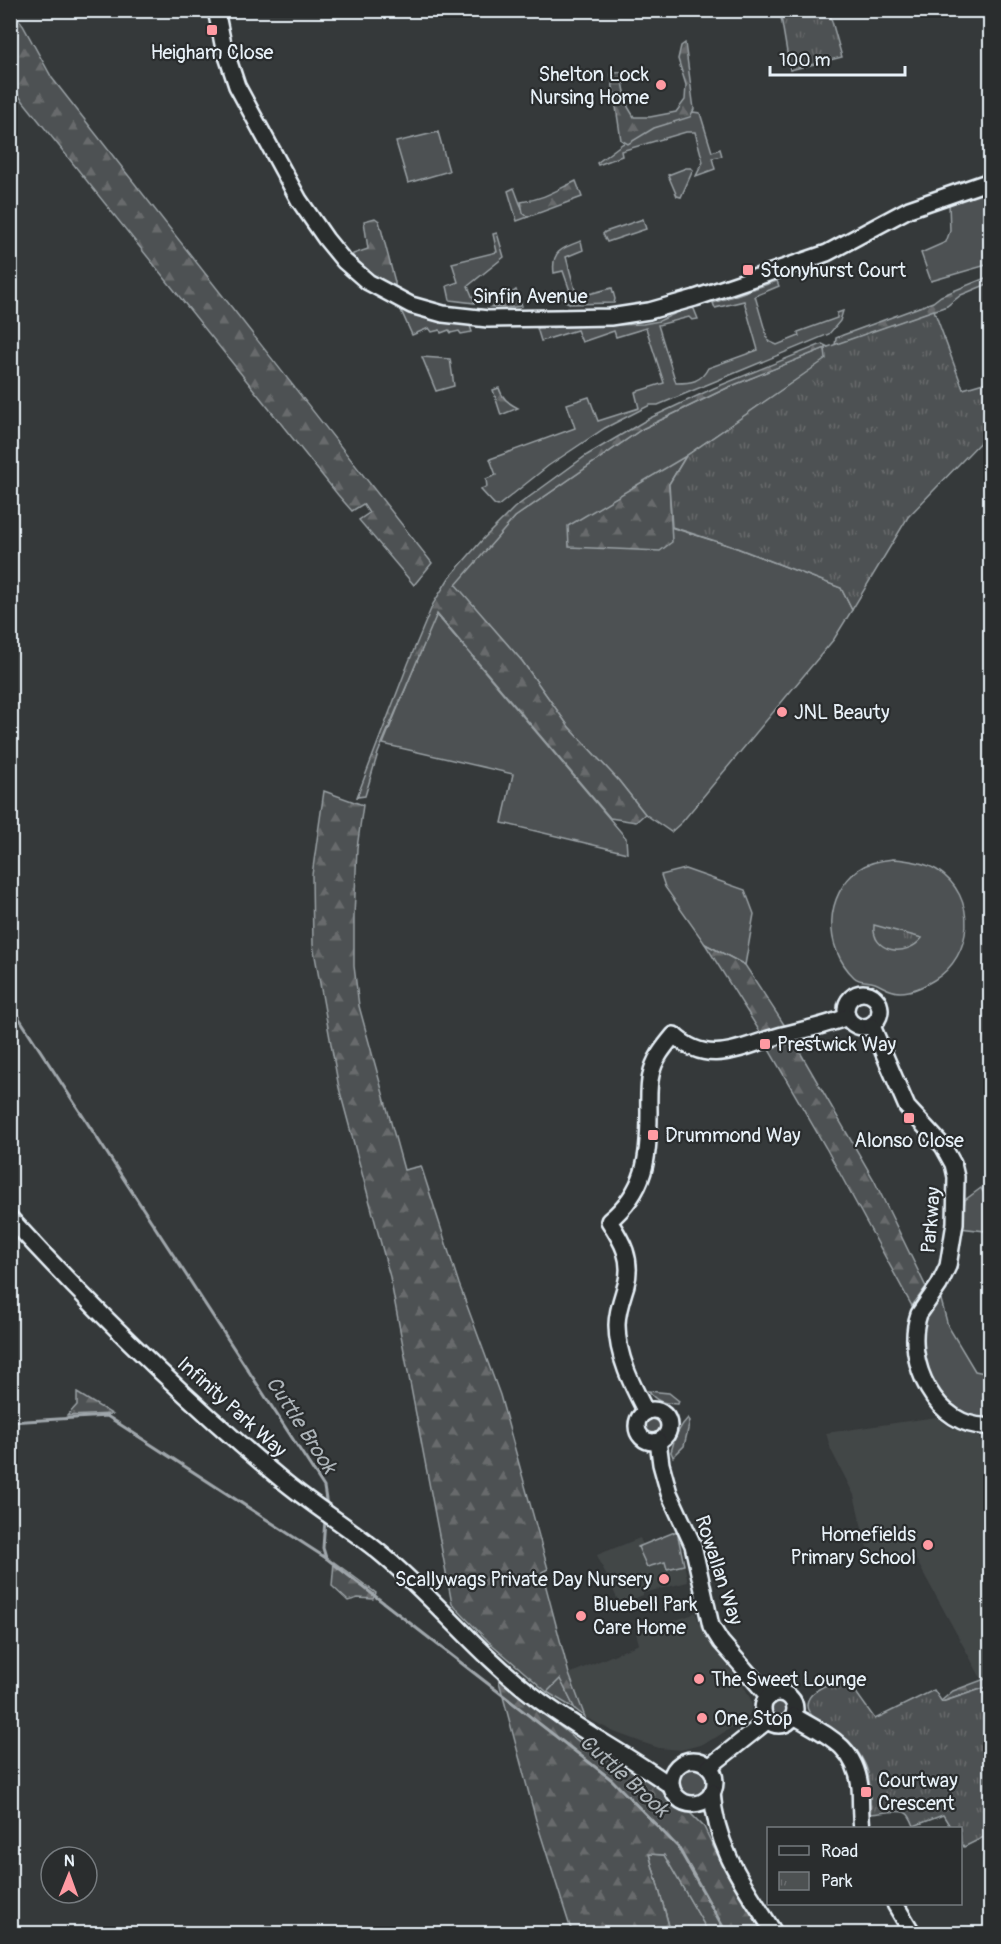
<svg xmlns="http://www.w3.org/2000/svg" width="1001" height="1944" viewBox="0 0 1001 1944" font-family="Pangolin,sans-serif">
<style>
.built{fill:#424647}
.grass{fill:#4d5152;stroke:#9aa1a5;stroke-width:1.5}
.forest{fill:url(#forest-firs);stroke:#9aa1a5;stroke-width:1.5}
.park{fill:url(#park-tufts);stroke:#9aa1a5;stroke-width:1.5}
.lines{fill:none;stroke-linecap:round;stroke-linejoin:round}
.stream{stroke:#a0a7ac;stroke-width:3}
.secondary-casing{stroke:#e8f1f8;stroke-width:20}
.secondary{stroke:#2a2d2e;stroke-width:15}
.poi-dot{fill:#ff9aa2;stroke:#2a2d2e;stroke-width:2}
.labels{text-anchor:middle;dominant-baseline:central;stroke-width:4.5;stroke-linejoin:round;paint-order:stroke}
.poi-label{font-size:20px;fill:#e8f1f8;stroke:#2a2d2e;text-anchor:start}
.street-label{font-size:20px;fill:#e8f1f8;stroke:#2a2d2e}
.water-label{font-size:21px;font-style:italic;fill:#acb3b8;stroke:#2a2d2e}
</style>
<defs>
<pattern id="forest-firs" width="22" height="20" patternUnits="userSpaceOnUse" patternTransform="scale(1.5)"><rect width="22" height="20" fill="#4d5152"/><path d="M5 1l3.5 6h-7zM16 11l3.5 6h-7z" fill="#676a6c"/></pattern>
<pattern id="park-tufts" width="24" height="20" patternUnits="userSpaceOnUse" patternTransform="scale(1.5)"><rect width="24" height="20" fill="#4d5152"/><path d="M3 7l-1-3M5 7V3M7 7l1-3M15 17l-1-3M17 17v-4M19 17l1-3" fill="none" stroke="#676a6c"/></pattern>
</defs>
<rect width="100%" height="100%" fill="#35393a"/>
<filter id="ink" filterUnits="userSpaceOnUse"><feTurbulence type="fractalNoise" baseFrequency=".0167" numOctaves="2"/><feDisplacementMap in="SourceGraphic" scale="12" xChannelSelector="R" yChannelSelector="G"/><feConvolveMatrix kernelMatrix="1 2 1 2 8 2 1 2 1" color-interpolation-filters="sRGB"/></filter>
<g filter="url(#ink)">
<g class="built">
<polygon points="936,1417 951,1428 978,1434 990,1459 990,1677 982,1680 913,1554 870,1561 854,1495 831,1450 826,1433"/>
<polygon points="677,1531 688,1582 643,1593 643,1595 620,1605 597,1555 640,1538 643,1545"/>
<polygon points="695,1612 704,1634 746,1690 751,1700 752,1707 748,1717 715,1738 700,1745 681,1750 659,1748 641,1742 614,1732 585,1717 569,1674 639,1644 636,1633 691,1615"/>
</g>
<g class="grass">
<polygon points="693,112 700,113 712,152 720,149 722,156 712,158 715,169 696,176 703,162 695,132 686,132 621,151 622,156 598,165 597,163 622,144 652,126"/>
<polygon points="438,132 449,171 408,183 396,142"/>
<polygon points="686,168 691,168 693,170 681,197 677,196 668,175"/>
<path d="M514 188C518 197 521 211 528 217L517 221 508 191Z"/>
<polygon points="990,188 990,264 931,281 921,253 946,242 950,231 949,203"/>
<polygon points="643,219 646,229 607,242 603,234 605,232"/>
<polygon points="497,233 504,257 468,286 475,303 450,300 447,286 458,282 452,263 497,252 493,234"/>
<path d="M581 241 583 250 566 257 577 297 612 288 615 299 614 303 571 304 563 300 561 294 570 291 563 271 554 273C551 251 562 248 581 241Z"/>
<path d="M777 281 779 286 755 296 768 341 777 345 799 336 798 332 837 318V313L843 311 840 321 829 334 658 405H650L605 428 548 466 498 506 495 505 482 491 481 489 487 487 486 479 496 475 490 459 575 428 567 404 589 397 598 421 639 408 635 392 664 383 646 328 616 337 614 331 582 342 577 330 541 341 537 328 643 324 659 321 689 307 694 309 698 319 692 320 689 317 658 325 676 383C691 383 701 382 708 368L758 350 744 301 715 308 713 303Z"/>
<polygon points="400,308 413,313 469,323 472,332 461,334 459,331 451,333 449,330 441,333 440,330 432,332 429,328 412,335"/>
<polygon points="825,348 827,359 686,456 673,528 737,548 841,588 852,610 834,639 682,822 671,832 645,814 619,781 569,727 522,661 455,585 515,517 642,429 729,387"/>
<polygon points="422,357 450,359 454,386 436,391"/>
<polygon points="436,614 626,838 627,853 502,823 513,774 383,744"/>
<path d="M893 859C908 860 924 862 937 870 978 896 974 956 934 980 924 986 913 992 900 992 890 992 884 987 875 983 867 980 860 983 854 977 823 947 824 895 859 869 869 862 882 860 893 859Z"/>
<polygon points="685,869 745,890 754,914 745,965 705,944 665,887 661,875"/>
<polygon points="981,1188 990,1203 990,1235 985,1231 960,1228 965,1200"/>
<polygon points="940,1296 948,1326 975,1371 990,1374 990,1417 988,1420 982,1421 958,1411 939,1395 927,1372 920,1346 922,1323 936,1297"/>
<path d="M648 1391 669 1393 679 1401 678 1404C663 1403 658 1403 648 1391Z"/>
<circle cx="653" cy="1425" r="10"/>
<path d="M688 1418 690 1421 684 1446 673 1457 671 1452C674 1439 678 1428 688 1418Z"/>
<polygon points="677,1531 684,1565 667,1569 665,1562 647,1567 638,1547"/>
<polygon points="560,1678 575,1709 547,1692"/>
<circle cx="779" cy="1709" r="10"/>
<circle cx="693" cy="1782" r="16"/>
<polygon points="649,1854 664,1855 709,1933 671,1933"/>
</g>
<g class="forest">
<polygon points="10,11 21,22 52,78 432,563 414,585 359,520 369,513 363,504 352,511 338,495 11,86"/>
<polygon points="685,43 694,109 690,117 654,128 628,144 621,140 611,74 621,72 628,107 634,117 650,117 676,112 685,100 686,85 678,59 681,46"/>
<path d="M576 181 582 197 528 217 523 213 521 202C544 199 555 191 576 181Z"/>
<polygon points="375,218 379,221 395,282 395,291 383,285 352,260 353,254 368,249 364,221"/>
<polygon points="990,276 990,283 961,295 947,306 835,345 836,338 843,335 933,302 941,296"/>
<polygon points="516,290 522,306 507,308 491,307"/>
<polygon points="822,344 828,347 729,387 642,429 515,517 456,585 522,661 569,727 619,781 645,814 636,822 610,818 437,614 378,753 365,796 357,797 408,664 433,604 449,578 484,538 514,508 587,455 648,419 714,388"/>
<path d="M499 388C502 398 508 403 518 408L501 415 493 390Z"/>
<polygon points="686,456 669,484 672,542 660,551 569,547 568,526"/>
<polygon points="324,791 363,805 357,848 354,917 354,966 359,1006 404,1170 421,1166 459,1284 500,1395 548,1569 542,1572 569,1674 585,1717 575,1709 560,1679 547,1692 488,1641 452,1604 390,1277 339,1088 313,945 312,875"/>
<polygon points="705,944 745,965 785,1026 760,1032"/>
<polygon points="793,1040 874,1180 926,1287 912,1306 826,1148 768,1048"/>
<polygon points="77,1393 112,1414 67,1416 77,1405"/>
<polygon points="334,1562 376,1593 373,1599 358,1598 348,1601 332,1586"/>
<polygon points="990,1677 990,1686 942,1702 941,1701 953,1691"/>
<polygon points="498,1678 581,1743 611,1756 640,1772 657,1785 672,1804 688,1811 704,1827 714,1848 766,1933 709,1933 664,1855 649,1854 671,1933 572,1933 536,1820"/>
</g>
<g class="park">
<polygon points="780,11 829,11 842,57 790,70"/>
<polygon points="934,310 963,389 990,381 990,432 908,517 852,610 841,588 737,548 672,527 669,484 686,456 826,359 825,348"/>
<path d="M874 925 922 938C907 958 871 953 874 925Z"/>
<path d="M845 1677 875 1719 934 1690 942 1702 990 1686V1834L964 1847 961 1842 960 1828H951L943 1815 914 1826C912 1821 910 1815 906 1813 899 1809 877 1814 869 1814 869 1799 872 1779 865 1764 861 1756 855 1747 849 1741 840 1732 807 1719 807 1706 806 1690 833 1683 845 1677Z"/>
</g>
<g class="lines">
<g class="stream">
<polyline points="10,1004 324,1487 327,1506"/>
<polyline points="10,1422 107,1416 326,1558"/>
<polyline points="325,1519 323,1548 326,1558 612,1780 678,1847 727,1934"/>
</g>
<defs>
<g id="secondary">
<polyline points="216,10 223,44 237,86 299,200 326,239 344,261 368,282 411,305 443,314 488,319 557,318 610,317 649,311 695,298 827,253 909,209 990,181"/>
<circle cx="863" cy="1010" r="17"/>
<path d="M872 1026 907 1107 943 1146 953 1164 956 1177 955 1223 948 1266 939 1285 919 1314C903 1360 936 1430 990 1426"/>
<path d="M10 1218C95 1311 184 1398 281 1479 312 1505 347 1526 379 1552 434 1597 478 1654 535 1697 578 1730 627 1754 671 1786"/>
<circle cx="653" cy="1426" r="16"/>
<path d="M646 1412C632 1385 617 1356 617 1325 617 1311 622 1298 626 1285 633 1259 622 1241 609 1221 646 1190 649 1158 649 1112 649 1100 648 1087 651 1075 654 1059 664 1047 674 1035 709 1068 742 1046 779 1036 802 1030 825 1026 847 1017"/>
<polyline points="658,1441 661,1464 669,1493 693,1545 711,1626 721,1642 769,1697"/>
<circle cx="779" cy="1709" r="16"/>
<path d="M794 1716C826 1735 855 1745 860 1787 861 1801 860 1815 862 1828"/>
<circle cx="693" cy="1782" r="22"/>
<polyline points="709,1767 767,1721"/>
<path d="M712 1792C716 1851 745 1886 775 1934"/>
<polyline points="895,1904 913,1934"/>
</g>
</defs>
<use href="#secondary" class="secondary-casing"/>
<use href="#secondary" class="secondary"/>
</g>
</g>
<g class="poi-dot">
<rect x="206" y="24" width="12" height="12" rx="3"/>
<circle cx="661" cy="85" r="6"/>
<rect x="742" y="264" width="12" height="12" rx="3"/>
<circle cx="782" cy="712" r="6"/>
<rect x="759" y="1038" width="12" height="12" rx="3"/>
<rect x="903" y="1112" width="12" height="12" rx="3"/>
<rect x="647" y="1129" width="12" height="12" rx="3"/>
<circle cx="928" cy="1545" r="6"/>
<circle cx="664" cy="1579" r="6"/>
<circle cx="581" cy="1616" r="6"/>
<circle cx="699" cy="1679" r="6"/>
<circle cx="702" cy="1718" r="6"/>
<rect x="860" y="1786" width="12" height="12" rx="3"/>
</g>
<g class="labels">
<g class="poi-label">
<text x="212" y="52" text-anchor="middle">Heigham Close</text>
<text x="649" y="74" text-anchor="end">Shelton Lock<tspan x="649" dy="23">Nursing Home</tspan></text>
<text x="760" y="270">Stonyhurst Court</text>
<text x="794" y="712">JNL Beauty</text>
<text x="777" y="1044">Prestwick Way</text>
<text x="665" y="1135">Drummond Way</text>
<text x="909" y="1140" text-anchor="middle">Alonso Close</text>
<text x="916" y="1534" text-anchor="end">Homefields<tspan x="916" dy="23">Primary School</tspan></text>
<text x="652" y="1579" text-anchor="end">Scallywags Private Day Nursery</text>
<text x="593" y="1604">Bluebell Park<tspan x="593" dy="23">Care Home</tspan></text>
<text x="711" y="1679">The Sweet Lounge</text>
<text x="714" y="1718">One Stop</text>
<text x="878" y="1780">Courtway<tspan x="878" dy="23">Crescent</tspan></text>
</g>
<g class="street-label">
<text x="530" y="296">Sinfin Avenue</text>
<text transform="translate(931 1220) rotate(-85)">Parkway</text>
<text transform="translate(232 1407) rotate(42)">Infinity Park Way</text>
<text transform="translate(719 1570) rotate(72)">Rowallan Way</text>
</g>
<g class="water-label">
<text transform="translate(301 1425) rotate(57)">Cuttle Brook</text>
<text transform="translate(624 1776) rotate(42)">Cuttle Brook</text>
</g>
</g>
<rect width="1001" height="1944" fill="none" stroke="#2a2d2e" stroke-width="36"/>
<rect x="18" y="18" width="965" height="1908" fill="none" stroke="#e8f1f8" stroke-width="2" filter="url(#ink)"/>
<rect x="767" y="1827" width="195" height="78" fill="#2a2d2e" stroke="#767b7f" stroke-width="1.5"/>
<rect x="779" y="1846" width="30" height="9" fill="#2a2d2e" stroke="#767b7f" stroke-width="1.5"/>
<text x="821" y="1857" font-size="18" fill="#e8f1f8">Road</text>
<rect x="779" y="1872" width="30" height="18" fill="url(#park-tufts)" stroke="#767b7f" stroke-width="1.5"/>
<text x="821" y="1887" font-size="18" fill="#e8f1f8">Park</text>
<g transform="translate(69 1875) rotate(1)"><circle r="28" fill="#2a2d2e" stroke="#767b7f" stroke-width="1.5"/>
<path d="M0-4.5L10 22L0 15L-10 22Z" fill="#ff9aa2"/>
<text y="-9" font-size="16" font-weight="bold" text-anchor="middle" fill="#e8f1f8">N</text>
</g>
<path d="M770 66v9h135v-9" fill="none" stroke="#e8f1f8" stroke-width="3"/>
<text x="779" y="66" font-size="18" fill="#e8f1f8" stroke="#2a2d2e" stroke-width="4.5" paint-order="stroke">100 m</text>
</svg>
